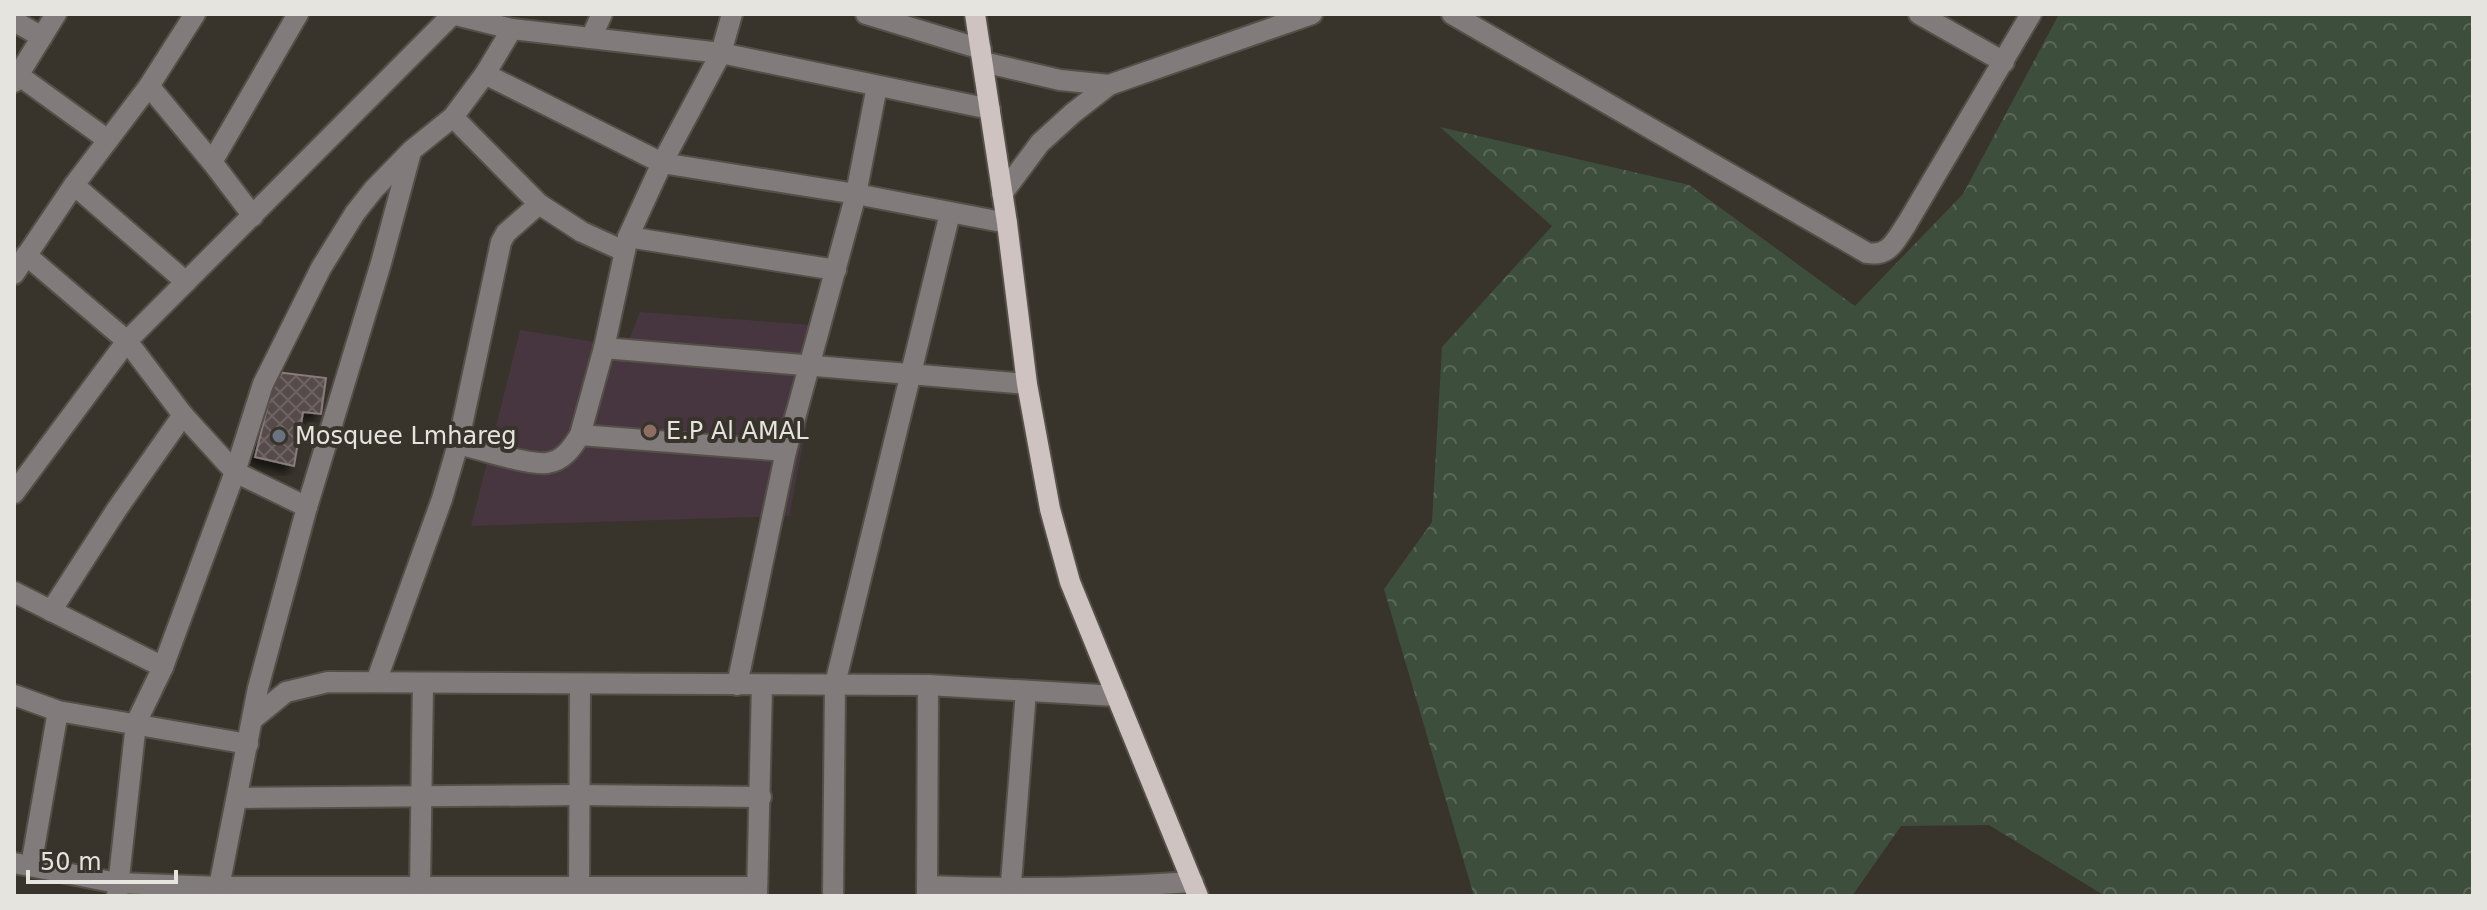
<svg xmlns="http://www.w3.org/2000/svg" width="2487" height="910" viewBox="0 0 2487 910" font-family="'DejaVu Sans',sans-serif">
<style>
.education{fill:#473640}
.forest{fill:url(#forest-crowns)}
.building{fill:url(#building-cross-hatch);stroke:#897c7b;stroke-width:2;filter:url(#shadow)}
.lines{fill:none;stroke-linecap:round;stroke-linejoin:round}
.minor-casing{stroke:#545048;stroke-width:24}
.major-casing{stroke:#545048;stroke-width:24}
.minor{stroke:#817c7b;stroke-width:20}
.major{stroke:#cfc3c2;stroke-width:20}
.education-dot{fill:#8d6e63;stroke:#38342b;stroke-width:3}
.worship-dot{fill:#6b7280;stroke:#38342b;stroke-width:3}
.labels{text-anchor:middle;dominant-baseline:central;stroke-width:8;stroke-linejoin:round;paint-order:stroke}
.poi-label{font-size:24px;fill:#e6e4de;stroke:#38342b;text-anchor:start}
</style>
<defs>
<pattern id="forest-crowns" width="20" height="18" patternUnits="userSpaceOnUse" patternTransform="scale(2)"><rect width="20" height="18" fill="#3e4e3d"/><path d="M2 6a3 3 0 1 1 6 0M12 15a3 3 0 1 1 6 0" fill="none" stroke="#5a6759"/></pattern>
<pattern id="building-cross-hatch" width="8" height="8" patternUnits="userSpaceOnUse" patternTransform="scale(2)"><rect width="8" height="8" fill="#564b4a"/><path d="M0 0l8 8M0 8l8-8" fill="none" stroke="#6e6564"/></pattern>
<filter id="shadow"><feDropShadow dx="-7" dy="7" stdDeviation="4" flood-color="#0009"/></filter>
</defs>
<rect width="100%" height="100%" fill="#38342b"/>
<polygon class="education" points="640,312 826,326 789,516 471,526 520,330 626,347"/>
<polygon class="forest" points="2059,14 2473,14 2473,896 2105,896 1989,825 1901,826 1852,896 1474,896 1384,589 1432,522 1442,347 1552,226 1440,127 1689,185 1855,306 1963,194"/>
<polygon class="building" points="276,372 326,378 321,414 303,412 294,466 255,457"/>
<g class="lines">
<defs>
<g id="minor">
<polyline points="452,14 512,29 721,53 990,109"/>
<polyline points="866,14 981,49"/>
<path d="M1452 14 1867 253C1889 257 1895 241 1906 225L2031 14"/>
<polyline points="1919,14 2004,62"/>
<polyline points="14,21 42,37"/>
<polyline points="591,38 602,14"/>
<polyline points="983,62 1060,80 1109,85"/>
<polyline points="14,72 108,140"/>
<polyline points="485,74 662,163 856,194 1007,223"/>
<polyline points="14,82 56,14"/>
<polyline points="149,86 212,162 253,216"/>
<polyline points="453,117 539,204 582,232 624,251"/>
<polyline points="212,162 298,14"/>
<polyline points="74,185 186,282"/>
<polyline points="1002,194 1040,143 1073,113 1109,85 1312,14"/>
<polyline points="628,237 836,270"/>
<polyline points="26,255 127,341 183,415 235,472 307,507"/>
<polyline points="14,274 74,185 149,86 195,14"/>
<polyline points="604,348 1027,384"/>
<polyline points="580,435 786,451"/>
<path d="M458 444C480 449 526 465 547 463 563 461 572 448 580 435L604 348 628 237 662 163 721 53 732 14"/>
<polyline points="14,493 127,341 453,14"/>
<polyline points="14,592 163,667"/>
<polyline points="51,611 117,509 183,415"/>
<polyline points="376,682 442,499 458,444 501,242 506,233 539,204"/>
<polyline points="737,685 786,451 856,194 877,86"/>
<polyline points="14,695 58,711 248,744"/>
<polyline points="253,719 286,692 328,682 928,685 1117,696"/>
<polyline points="238,798 579,795 761,797"/>
<polyline points="14,863 117,883 219,887 757,887"/>
<polyline points="31,866 58,711"/>
<path d="M927 886C1017 890 1104 888 1193 882"/>
<polyline points="219,887 258,688 307,507 381,263 411,152"/>
<polyline points="420,887 423,684"/>
<polyline points="117,896 136,723 163,667 235,472 263,384 321,268 355,213 374,189 412,150 453,117 485,74 512,29"/>
<polyline points="579,896 580,684"/>
<polyline points="757,896 762,685"/>
<polyline points="833,896 835,684 950,213"/>
<polyline points="927,896 928,685"/>
<polyline points="1010,896 1026,691"/>
</g>
<polyline id="major" points="975,14 1007,223 1027,384 1050,509 1070,582 1198,896"/>
</defs>
<use href="#minor" class="minor-casing"/>
<use href="#major" class="major-casing"/>
<use href="#minor" class="minor"/>
<use href="#major" class="major"/>
</g>
<circle class="education-dot" cx="650" cy="431" r="8"/>
<circle class="worship-dot" cx="279" cy="436" r="8"/>
<g class="labels">
<g class="poi-label">
<text x="666" y="431">E.P Al AMAL</text>
<text x="295" y="436">Mosquee Lmhareg</text>
</g>
</g>
<rect width="2487" height="910" fill="none" stroke="#e6e4de" stroke-width="32"/>
<path d="M28 870v12h148v-12" fill="none" stroke="#e6e4de" stroke-width="4"/>
<text x="40" y="870" font-size="24" fill="#e6e4de" stroke="#38342b" stroke-width="6" paint-order="stroke">50 m</text>
</svg>
